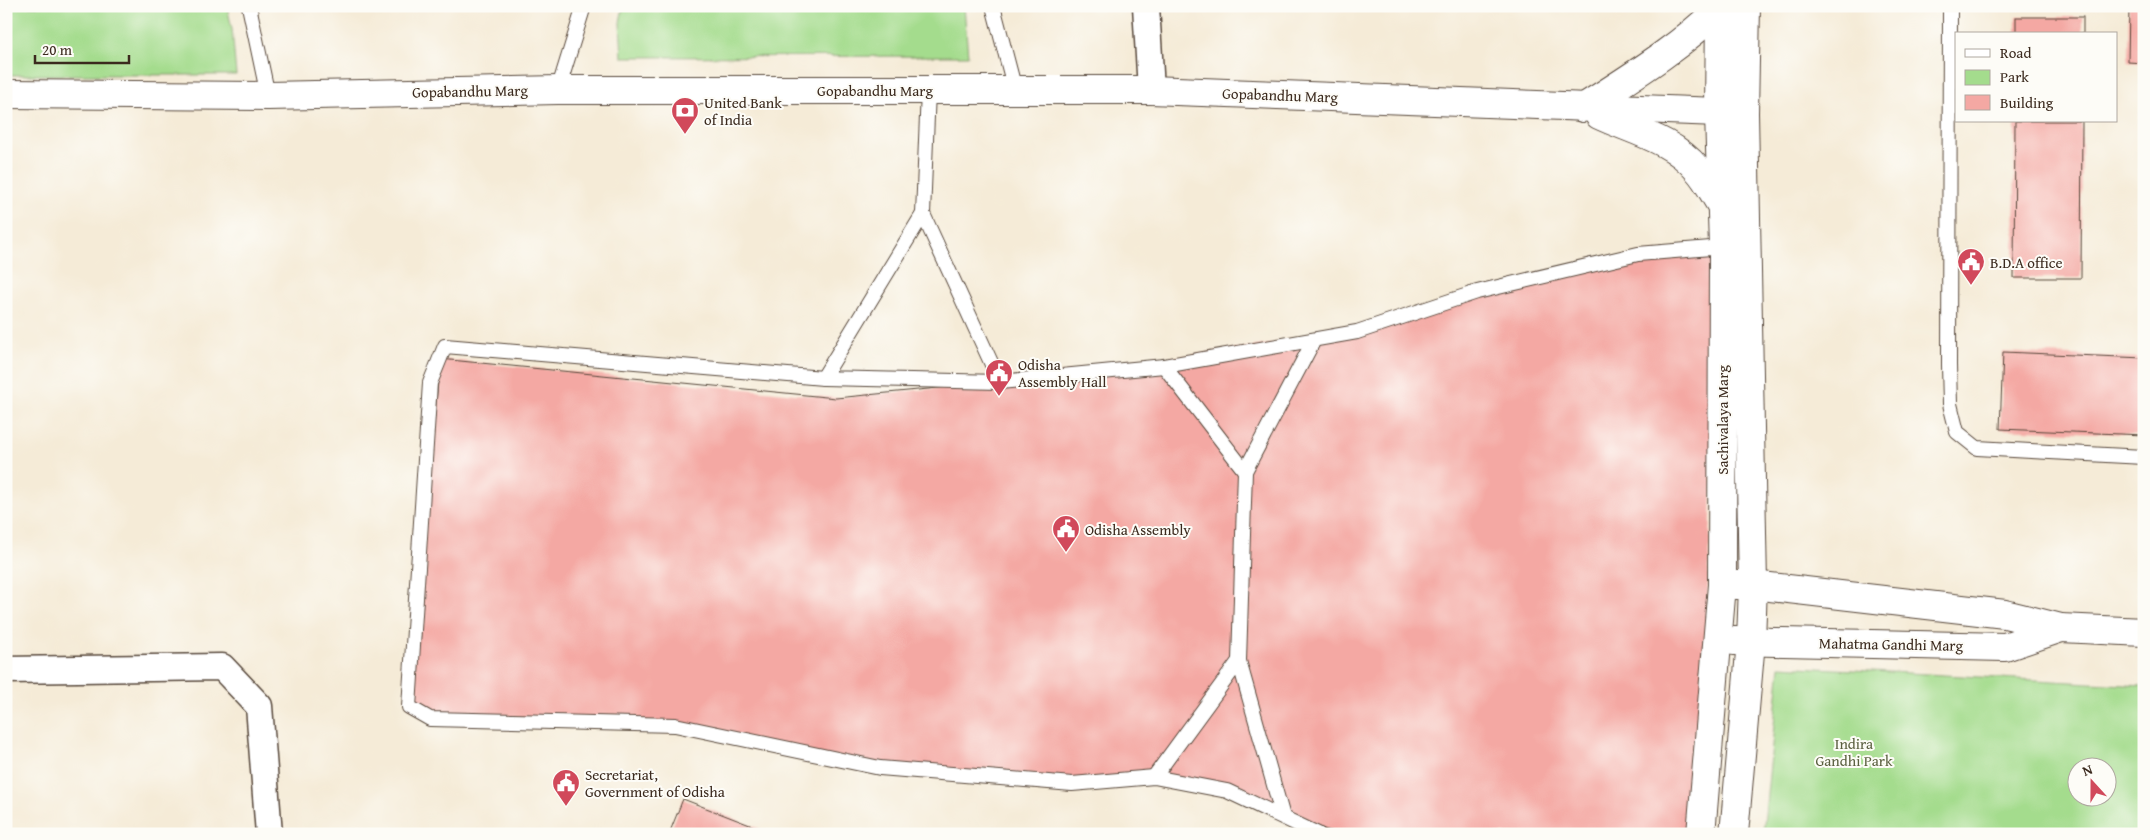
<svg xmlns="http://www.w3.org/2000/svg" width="2150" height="840" viewBox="0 0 2150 840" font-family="'Gentium Book Plus',serif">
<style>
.green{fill:#a4dc8d;stroke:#708356;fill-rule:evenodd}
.building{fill:#f4a8a3}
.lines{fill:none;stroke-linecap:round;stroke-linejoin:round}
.lane-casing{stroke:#57473a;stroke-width:16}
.street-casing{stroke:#57473a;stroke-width:29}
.secondary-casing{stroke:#57473a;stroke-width:30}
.lane{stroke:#fff;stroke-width:14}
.street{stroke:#fff;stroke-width:26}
.secondary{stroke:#fff;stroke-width:28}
.labels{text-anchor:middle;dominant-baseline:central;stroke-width:4;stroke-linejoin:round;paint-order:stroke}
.street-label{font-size:15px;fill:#3b2a1e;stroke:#fdfcf7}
.poi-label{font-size:15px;fill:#3b2a1e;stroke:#fdfcf7;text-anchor:start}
.park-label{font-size:15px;fill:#5a5f3f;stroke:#fdfcf7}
</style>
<rect width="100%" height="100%" fill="#fdfcf7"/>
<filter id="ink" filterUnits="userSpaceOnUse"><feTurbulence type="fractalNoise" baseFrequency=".02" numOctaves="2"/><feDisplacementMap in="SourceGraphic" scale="10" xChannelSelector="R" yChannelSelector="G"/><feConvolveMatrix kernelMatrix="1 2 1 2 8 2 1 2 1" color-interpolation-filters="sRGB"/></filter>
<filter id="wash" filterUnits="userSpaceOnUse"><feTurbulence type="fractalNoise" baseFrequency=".0096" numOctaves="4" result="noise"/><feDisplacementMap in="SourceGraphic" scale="20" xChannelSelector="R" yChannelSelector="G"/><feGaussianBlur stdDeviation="1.12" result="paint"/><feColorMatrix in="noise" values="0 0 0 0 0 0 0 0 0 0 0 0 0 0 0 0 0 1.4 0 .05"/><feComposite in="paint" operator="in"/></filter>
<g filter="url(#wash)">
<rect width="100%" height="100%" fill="#f5ebd7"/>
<g class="green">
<polygon points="6,6 227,6 232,29 236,75 6,75"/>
<polygon points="623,6 964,6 968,56 622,57 620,23"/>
<path d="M1780 666 2144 686V834H1763ZM2078 768H2108V798H2078Z"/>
</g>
<g id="blocks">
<g class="building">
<polygon points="2129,6 2144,6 2144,63 2128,62"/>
<rect x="2016" y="17" width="67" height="17"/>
<polygon points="2015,121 2082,121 2081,278 2014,278"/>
<polygon points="1723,247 1697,834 1341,834 1283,817 1227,791 1154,777 1072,784 880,768 654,724 430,719 409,707 440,359 836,398 1000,382 1357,332 1638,254"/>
<polygon points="2003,352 2144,358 2144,435 2000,429"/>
<polygon points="683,799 773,834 669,834"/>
</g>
</g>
</g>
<g filter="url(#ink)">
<use href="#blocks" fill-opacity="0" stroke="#57473a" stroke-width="1"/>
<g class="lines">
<defs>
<g id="lane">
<polyline points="249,6 268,96"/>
<polyline points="993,6 1015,90"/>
<polyline points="1950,6 1949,365 1950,404 1957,432 1977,448 2144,457"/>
<polyline points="558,90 584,6"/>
<polyline points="928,91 923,214 823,378 1000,382"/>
<polyline points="923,214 1000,382 1164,366 1357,332 1477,292 1638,254 1723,247"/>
<polyline points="1164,366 1245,471"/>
<polyline points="823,378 445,346 430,383 409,707 430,719 675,725 880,768 1072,784 1154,777 1227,791 1318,834"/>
<polyline points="1239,661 1245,471 1314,340"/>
<polyline points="1154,777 1239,661 1283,817"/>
</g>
<g id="street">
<polyline points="1146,6 1151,90"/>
<polyline points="6,670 222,667 259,706 269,834"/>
</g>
<g id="secondary">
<polyline points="6,94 268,96 558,90 1151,90 1744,113"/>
<path d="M1583 108C1631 77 1679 48 1720 8"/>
<path d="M1599 115C1633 131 1672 139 1697 169 1707 179 1713 193 1721 205"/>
<polyline points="1736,585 1753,585 2005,614 2061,628 2144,632"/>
<polyline points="1734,641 2005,647 2061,628"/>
<polyline points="1701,834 1722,585 1723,247 1719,114 1720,6"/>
<polyline points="1734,834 1751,641 1753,585 1744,113 1746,6"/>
</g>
</defs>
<use href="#lane" class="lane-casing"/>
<use href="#street" class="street-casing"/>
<use href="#secondary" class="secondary-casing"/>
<use href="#lane" class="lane"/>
<use href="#street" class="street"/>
<use href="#secondary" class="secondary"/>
</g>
</g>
<defs>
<symbol id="bank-pin" viewBox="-11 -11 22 30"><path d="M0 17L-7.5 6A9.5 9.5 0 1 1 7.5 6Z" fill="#d1495b" stroke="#fdfcf7"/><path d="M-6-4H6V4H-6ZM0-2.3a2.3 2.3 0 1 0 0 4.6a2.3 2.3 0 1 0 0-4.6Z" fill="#fff"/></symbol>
<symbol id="civic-pin" viewBox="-11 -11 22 30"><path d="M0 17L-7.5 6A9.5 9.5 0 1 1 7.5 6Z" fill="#d1495b" stroke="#fdfcf7"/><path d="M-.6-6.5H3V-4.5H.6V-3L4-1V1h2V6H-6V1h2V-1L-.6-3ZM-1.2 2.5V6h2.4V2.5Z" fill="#fff"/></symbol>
</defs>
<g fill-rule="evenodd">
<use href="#bank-pin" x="669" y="95" width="32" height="43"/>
<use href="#civic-pin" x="1955" y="246" width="32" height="43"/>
<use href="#civic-pin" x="983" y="357" width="32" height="43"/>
<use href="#civic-pin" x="1050" y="513" width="32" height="43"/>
<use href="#civic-pin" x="550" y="767" width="32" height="43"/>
</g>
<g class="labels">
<g class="street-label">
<text x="875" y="90">Gopabandhu Marg</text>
<text transform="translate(470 91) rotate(-1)">Gopabandhu Marg</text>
<text transform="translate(1280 95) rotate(2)">Gopabandhu Marg</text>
<text transform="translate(1722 420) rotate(-90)">Sachivalaya Marg</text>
<text transform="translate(1891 644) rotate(1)">Mahatma Gandhi Marg</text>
</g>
<g class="poi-label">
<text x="704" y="102">United Bank<tspan x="704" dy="17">of India</tspan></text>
<text x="1990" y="262">B.D.A office</text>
<text x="1018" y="364">Odisha<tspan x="1018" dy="17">Assembly Hall</tspan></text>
<text x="1085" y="529">Odisha Assembly</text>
<text x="585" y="774">Secretariat,<tspan x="585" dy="17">Government of Odisha</tspan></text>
</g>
<g class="park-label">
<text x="1854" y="743">Indira<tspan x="1854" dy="17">Gandhi Park</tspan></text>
</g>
</g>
<rect width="2150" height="840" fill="none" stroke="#fdfcf7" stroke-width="25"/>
<rect x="1955" y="32" width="162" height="90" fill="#fdfcf7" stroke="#afa8a0"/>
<rect x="1965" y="49" width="25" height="8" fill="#ffffff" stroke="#afa8a0"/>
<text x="2000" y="58" font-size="15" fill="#3b2a1e">Road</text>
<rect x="1965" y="70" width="25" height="15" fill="#a4dc8d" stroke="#afa8a0"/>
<text x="2000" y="82" font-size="15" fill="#3b2a1e">Park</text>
<rect x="1965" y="95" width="25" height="15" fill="#f4a8a3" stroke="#afa8a0"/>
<text x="2000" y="108" font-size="15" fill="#3b2a1e">Building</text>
<g transform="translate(2092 782) rotate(339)"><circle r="24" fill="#fdfcf7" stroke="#afa8a0"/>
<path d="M0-4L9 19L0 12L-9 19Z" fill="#d1495b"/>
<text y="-8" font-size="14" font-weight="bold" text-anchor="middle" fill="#3b2a1e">N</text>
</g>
<path d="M35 55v8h94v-8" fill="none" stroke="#3b2a1e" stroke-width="2.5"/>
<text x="42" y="55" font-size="15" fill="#3b2a1e" stroke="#fdfcf7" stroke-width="4" paint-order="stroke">20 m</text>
</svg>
